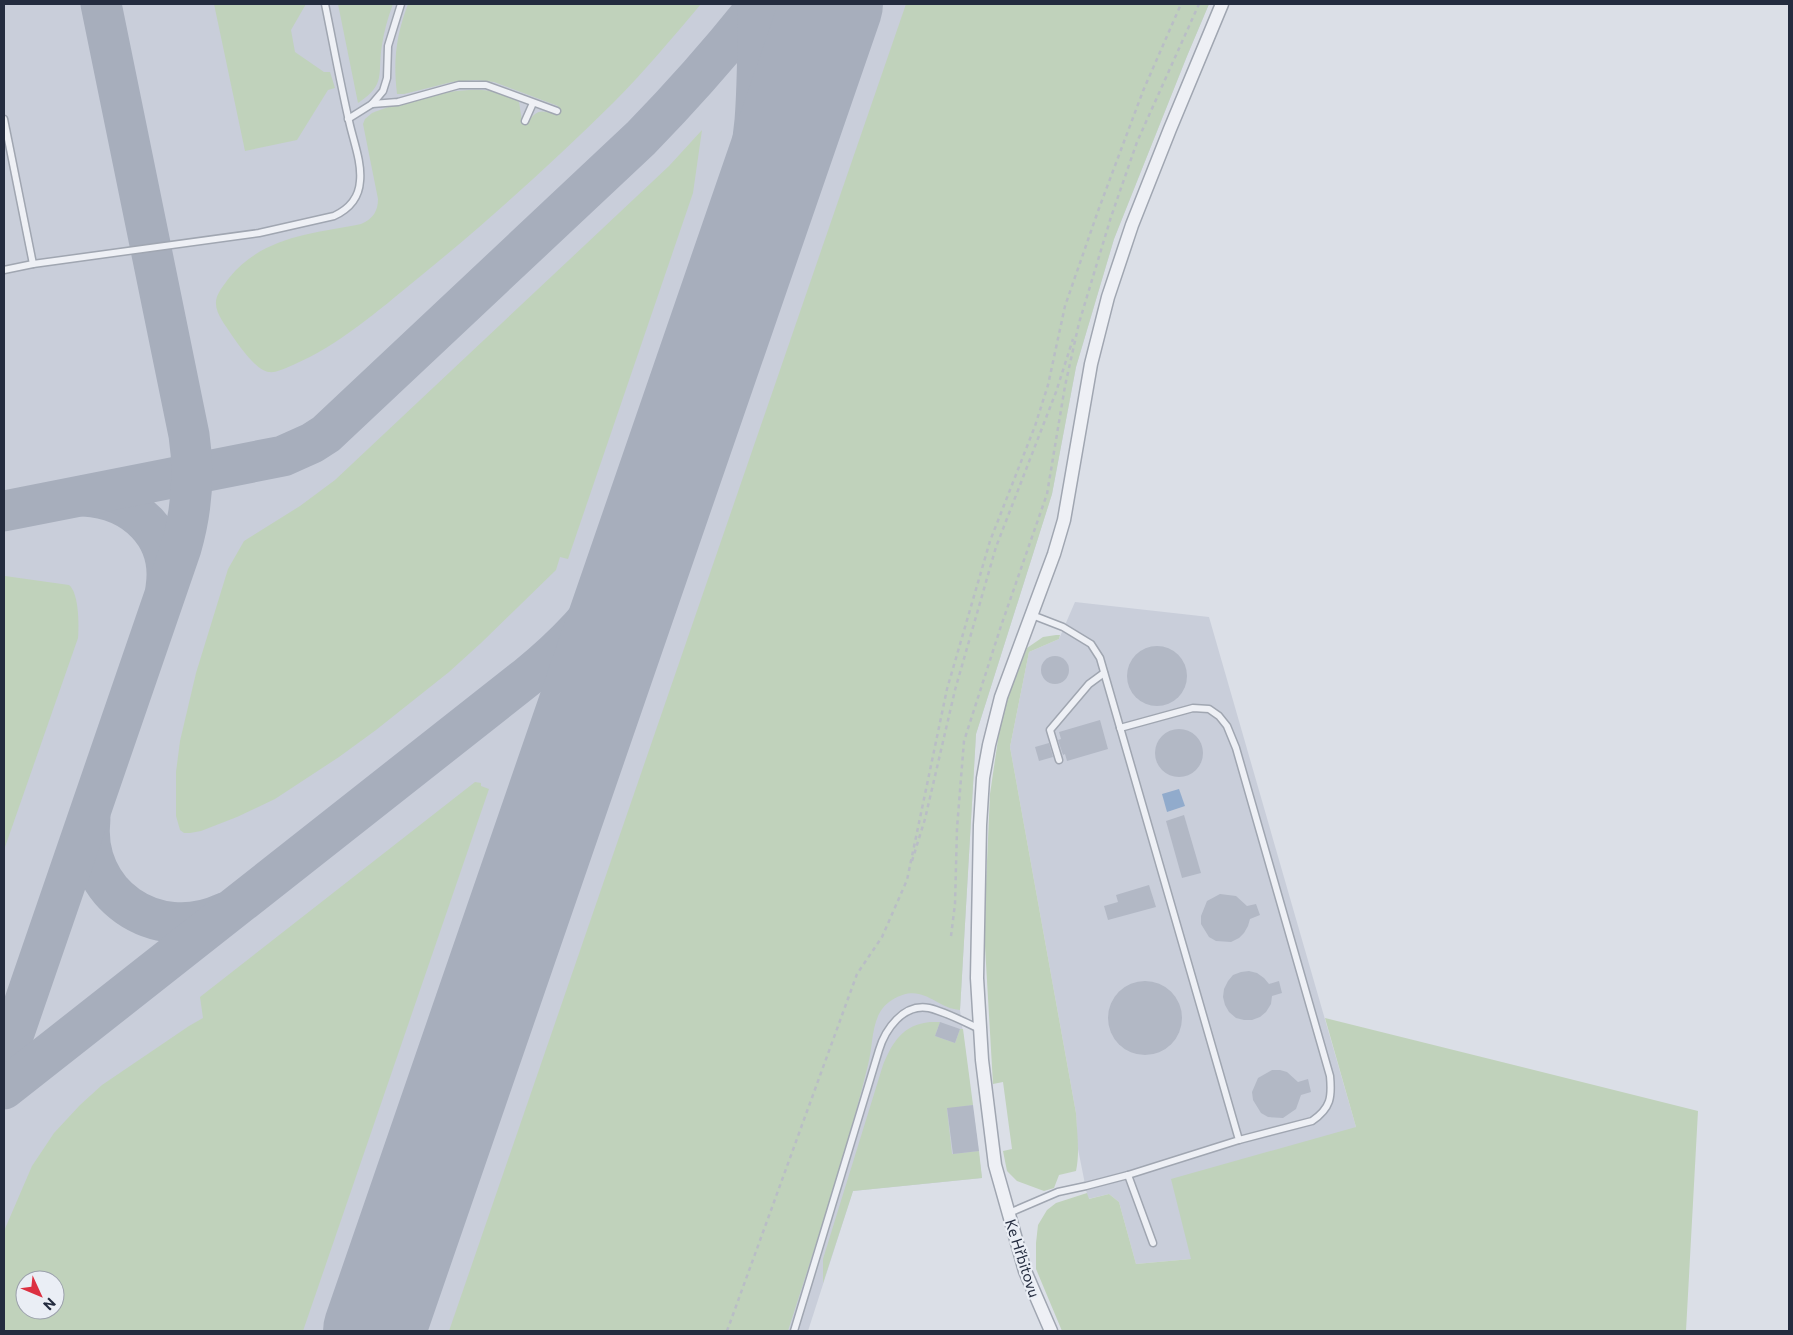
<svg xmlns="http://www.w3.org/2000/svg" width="1793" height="1335" viewBox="0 0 1793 1335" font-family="Commissioner,sans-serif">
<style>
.built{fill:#c9ceda;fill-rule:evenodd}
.green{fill:#c0d2bb;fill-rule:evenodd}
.water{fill:#91abcc}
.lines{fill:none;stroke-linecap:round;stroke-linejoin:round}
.taxiway{stroke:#a7aebc;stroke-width:41}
.runway{stroke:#a7aebc;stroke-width:102}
.building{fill:#b2b8c5}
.lane-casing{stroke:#a0a6b1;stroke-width:9}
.street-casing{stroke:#a0a6b1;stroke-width:15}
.path{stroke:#b9bdc6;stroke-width:2.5;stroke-dasharray:4 4;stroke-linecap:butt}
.lane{stroke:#eef0f5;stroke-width:6}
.street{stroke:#eef0f5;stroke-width:12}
.labels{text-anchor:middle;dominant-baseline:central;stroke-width:4.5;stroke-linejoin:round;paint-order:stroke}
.street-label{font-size:15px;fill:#242c3f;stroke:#eaeef5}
</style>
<rect width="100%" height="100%" fill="#dbdfe7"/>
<g class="built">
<path d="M4 4H1209L1187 56 1114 239 1076 367 1052 494 976 734 960 1010 982 1178 853 1191 808 1331H4ZM25 1280H55V1310H25Z"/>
<polygon points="1075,602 1209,617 1356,1127 1191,1259 1136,1264 1119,1202 1109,1194 1088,1199 1077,1144 1076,1113 1010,747 1029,652 1059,639"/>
</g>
<g class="green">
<polygon points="214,4 306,4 291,30 295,52 324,72 330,72 335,88 328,90 297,140 245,151"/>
<path d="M338 4H393C388 17 384 31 382 45 377 74 387 84 358 103Z"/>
<path d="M408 4H701C673 37 645 71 614 102 551 164 486 223 417 279 378 311 339 345 293 365 286 368 276 373 269 372 256 371 238 344 231 334 226 326 216 314 216 304 215 295 224 285 229 278 263 236 312 234 361 224 373 219 378 211 378 199L363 124 365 119 372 113C396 103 456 87 482 90 495 91 508 95 519 102L522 121 527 123C538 109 539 110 556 114L558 106 494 82 476 80 452 82 404 94H397C393 60 396 36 408 4Z"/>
<path d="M906 4H1209L1187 56 1114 239 1076 367 1052 494 976 734 960 1010C934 1008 923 981 892 1000 870 1013 874 1043 868 1065 846 1155 816 1243 788 1331H449Z"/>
<polygon points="702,130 693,193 568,559 560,557 556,570 481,643 449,672 376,730 339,757 275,799 237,817 201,831 190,833 184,833 180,830 176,816 176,772 180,741 196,673 228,569 244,541 300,506 335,480 669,166"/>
<path d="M5 576 69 585C79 593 79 625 78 638L4 850V577Z"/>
<path d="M1056 635H1060L1059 639 1029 652 1010 747 1076 1113C1077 1133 1080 1152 1076 1171L1059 1175 1054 1188 1044 1191 1017 1181 1007 1171 1003 1151 1012 1149 1003 1082 993 1084 984 929 990 794 1002 712 1027 648 1043 637Z"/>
<path d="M475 782 481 783V786L489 789 303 1331H4V1231L32 1166 54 1133 80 1105 102 1085 189 1026 203 1018 200 997ZM25 1280H55V1310H25Z"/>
<polygon points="1325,1018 1698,1111 1686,1331 1062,1331 1036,1269 1036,1243 1038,1225 1047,1210 1056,1203 1087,1193 1089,1199 1109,1194 1119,1202 1136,1264 1191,1259 1171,1179 1356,1127"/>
<path d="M930 1022H940L935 1036 955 1043 960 1029H963L973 1105 947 1109 952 1154 979 1151 982 1178 853 1191 823 1283V1259L883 1065C893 1041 903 1025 930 1022Z"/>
</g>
<polygon class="water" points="1179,789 1185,806 1167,812 1162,794"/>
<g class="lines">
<g class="taxiway">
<path d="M84 496C134 499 174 535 166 588"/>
<path d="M4 511 283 456 312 443 326 434 641 138C683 95 722 51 759 4"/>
<path d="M90 818C81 894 155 945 224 913"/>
<path d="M4 1062 181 548C192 510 195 475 189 435L101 4"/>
<path d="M4 1089 527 677C564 647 596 614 621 575 652 528 669 474 686 422 719 324 745 224 755 121 758 82 758 43 758 4"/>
</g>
<polyline class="runway" points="374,1331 832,4"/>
</g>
<g class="building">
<circle cx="1157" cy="676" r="30"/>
<circle cx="1055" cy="670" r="14"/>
<polygon points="1100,720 1108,749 1067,761 1065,754 1063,755 1058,740 1061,739 1059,732"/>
<circle cx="1179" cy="753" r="24"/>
<polygon points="1049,743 1053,757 1039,761 1035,747"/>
<polygon points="1184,815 1201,873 1182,878 1166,821"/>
<polygon points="1149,885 1156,907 1108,920 1104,906 1118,902 1116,895"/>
<polygon points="1220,894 1236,896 1247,906 1256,904 1260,915 1250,919 1248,926 1244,933 1239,938 1231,942 1216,941 1209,937 1201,924 1201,916 1207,901"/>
<polygon points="1249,971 1257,973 1264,978 1269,984 1279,981 1282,993 1272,996 1271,1004 1266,1012 1260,1017 1252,1020 1244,1020 1236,1018 1229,1012 1225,1005 1223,997 1224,989 1228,981 1233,975 1241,972"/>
<circle cx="1145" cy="1018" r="37"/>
<polygon points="940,1022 960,1029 955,1043 935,1036"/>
<polygon points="1272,1070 1280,1070 1287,1072 1298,1082 1308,1079 1311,1092 1301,1095 1296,1109 1283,1118 1268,1117 1261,1113 1253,1100 1252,1092 1258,1078"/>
<polygon points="973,1105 979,1151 953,1154 947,1108"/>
</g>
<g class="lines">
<defs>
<g id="lane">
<polyline points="372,104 398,102 459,85 486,85 557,111"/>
<polyline points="4,119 33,264"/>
<polyline points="348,119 372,104 383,91 387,78 388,46 401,4"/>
<polyline points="525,121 533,103"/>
<path d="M4 270 33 264 259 233 334 216C349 209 359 198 360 181 362 162 353 140 349 121 340 82 333 43 325 4"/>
<path d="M1120 728 1193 708 1209 709 1219 716 1227 726 1236 748 1330 1076C1332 1097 1331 1108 1312 1121L1239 1140"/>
<polyline points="1059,760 1050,730 1089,684 1104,673"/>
<polyline points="1128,1175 1153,1243"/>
<polyline points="1009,1213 1058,1192 1086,1186 1128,1175 1239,1140 1100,658 1091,644 1063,627 1032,615"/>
<path d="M794 1331 879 1050C885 1030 903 1003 929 1008 946 1012 964 1022 980 1029"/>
</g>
<polyline id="street" points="1051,1331 1025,1271 995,1165 982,1060 977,978 980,825 983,778 989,745 1001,697 1054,554 1064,520 1091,364 1108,297 1132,225 1170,129 1222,4"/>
</defs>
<use href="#lane" class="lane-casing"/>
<use href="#street" class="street-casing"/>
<g class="path">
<polyline points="912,861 925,819 955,690 996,547 1056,392 1073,339"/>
<polyline points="951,936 955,904 957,828 964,741 1001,626 1047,494 1065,386 1079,323 1111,217 1137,142 1199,4"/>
<polyline points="727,1331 857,974 882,937 907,880 947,689 990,541 1035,426 1048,385 1065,306 1098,211 1143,91 1181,4"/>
</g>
<use href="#lane" class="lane"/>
<use href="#street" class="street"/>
</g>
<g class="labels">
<g class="street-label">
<text transform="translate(1023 1258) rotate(72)">Ke Hřbitovu</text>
</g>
</g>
<rect width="1793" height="1335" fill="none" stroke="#242c3f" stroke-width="10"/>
<g transform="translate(40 1295) rotate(134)"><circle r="24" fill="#eaeef5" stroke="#9ba0ac"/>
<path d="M0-4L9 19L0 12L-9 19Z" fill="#dc3041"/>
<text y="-8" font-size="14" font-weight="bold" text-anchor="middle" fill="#242c3f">N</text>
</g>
</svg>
